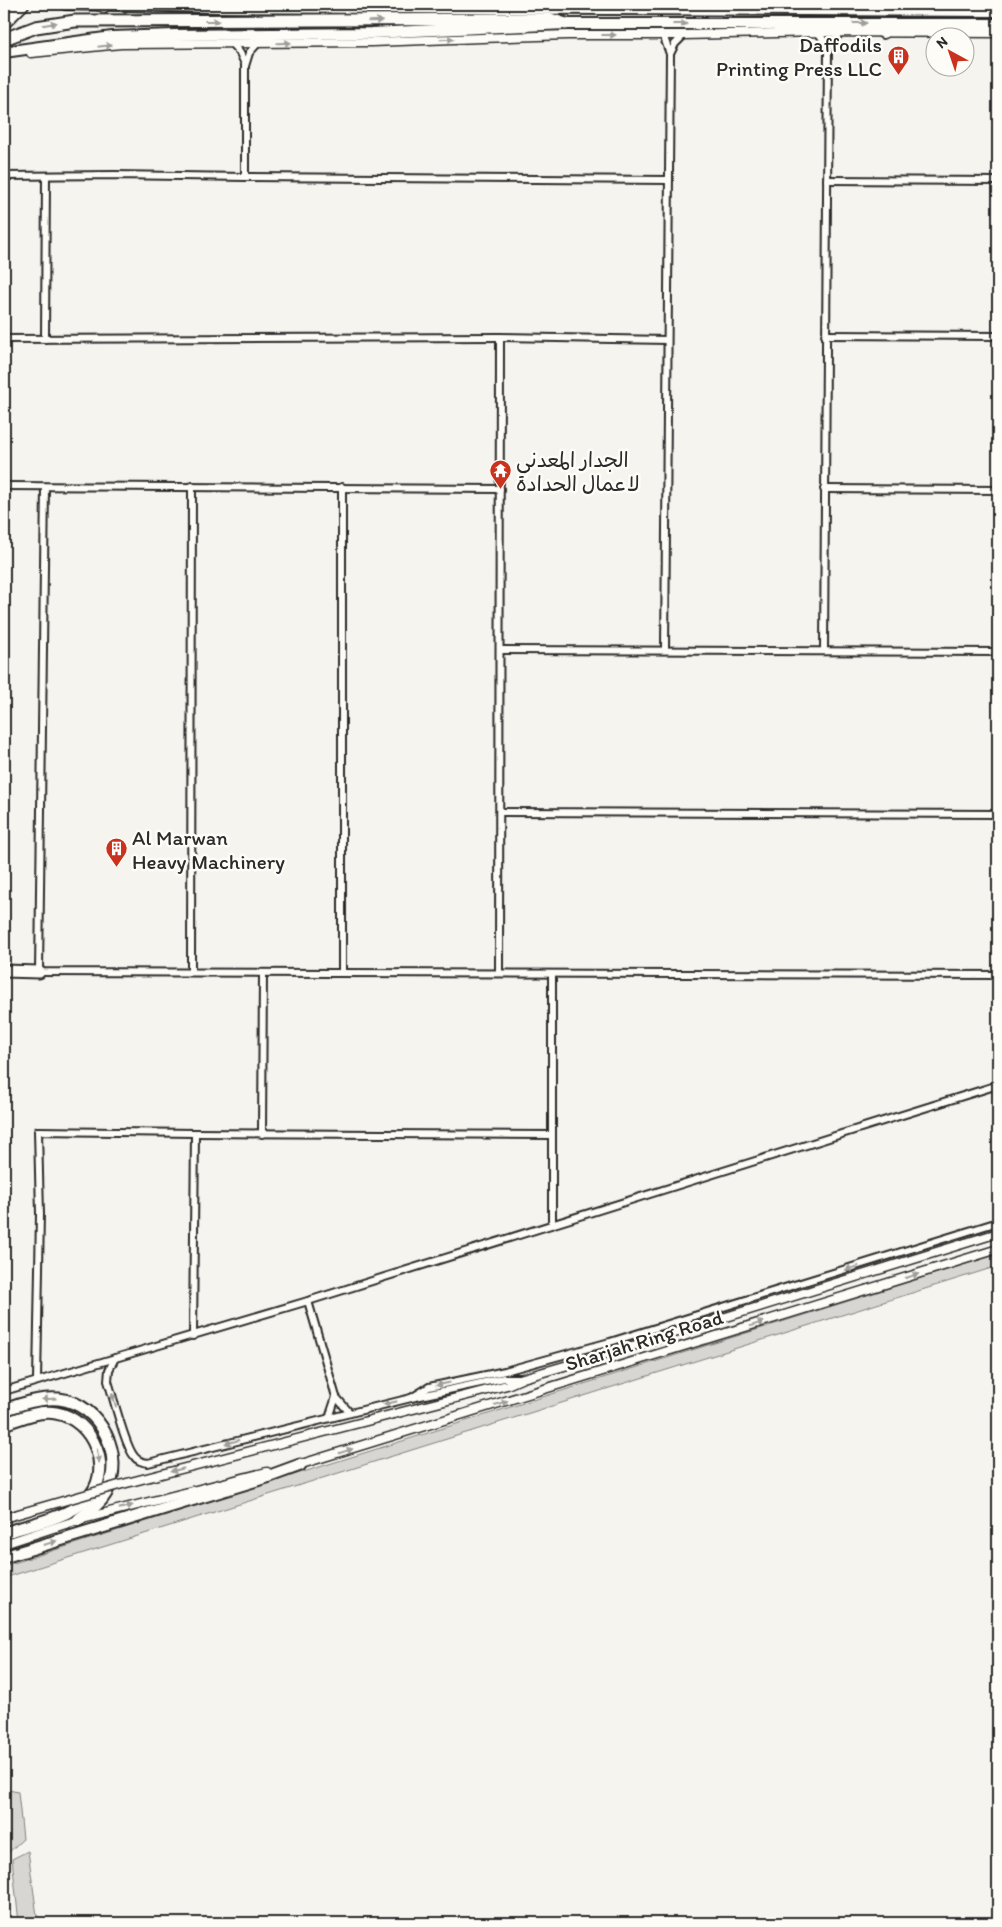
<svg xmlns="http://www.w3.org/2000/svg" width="1002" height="1927" viewBox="0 0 1002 1927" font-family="Itim,'Playpen Sans Arabic',sans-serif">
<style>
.green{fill:#d7d6d2;stroke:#81807e}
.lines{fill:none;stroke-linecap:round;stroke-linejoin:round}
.minor-casing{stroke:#2b2b2b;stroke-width:10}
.tertiary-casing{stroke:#2b2b2b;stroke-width:11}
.primary-casing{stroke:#2b2b2b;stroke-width:14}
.motorway-casing{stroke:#2b2b2b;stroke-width:15}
.minor{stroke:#fdfcf7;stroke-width:6}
.tertiary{stroke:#fdfcf7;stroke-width:8}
.primary{stroke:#fdfcf7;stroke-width:10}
.motorway{stroke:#fdfcf7;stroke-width:11}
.tertiary-bridge-casing{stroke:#2b2b2b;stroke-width:11;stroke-linecap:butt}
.tertiary-bridge{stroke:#fdfcf7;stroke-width:8}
.oneway{fill:#9e9e9b}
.labels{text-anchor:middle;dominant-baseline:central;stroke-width:5;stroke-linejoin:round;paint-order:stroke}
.poi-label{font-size:21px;fill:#2b2b2b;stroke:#fdfcf7;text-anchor:start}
.street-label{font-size:21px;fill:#2b2b2b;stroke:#fdfcf7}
</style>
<rect width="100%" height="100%" fill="#f5f4ef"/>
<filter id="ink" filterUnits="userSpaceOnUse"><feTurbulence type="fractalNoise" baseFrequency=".02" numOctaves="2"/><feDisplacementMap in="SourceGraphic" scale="10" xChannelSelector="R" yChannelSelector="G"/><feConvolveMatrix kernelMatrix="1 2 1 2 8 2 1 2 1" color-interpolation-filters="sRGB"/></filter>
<g filter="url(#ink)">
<g class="green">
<polygon points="998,1254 998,1266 4,1578 4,1566"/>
<polygon points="4,1789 18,1792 23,1839 8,1853 4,1829"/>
<polygon points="28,1851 38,1923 19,1923 12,1859"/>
</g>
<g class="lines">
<defs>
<g id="minor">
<polyline points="818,32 828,47 824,651"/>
<polyline points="663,35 670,54 665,650"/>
<polyline points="231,43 240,53 245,64"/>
<polyline points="828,47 841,32"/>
<polyline points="670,54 675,44 684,35"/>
<polyline points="4,176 114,175 245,177 669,180"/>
<polyline points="245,177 245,66 249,53 258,43"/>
<polyline points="827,180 998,181"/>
<polyline points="825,335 998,336"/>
<polyline points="4,339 500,337 667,340"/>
<polyline points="45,339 46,176"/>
<polyline points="4,486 500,489"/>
<polyline points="45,487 39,972 998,975"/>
<polyline points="824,489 998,490"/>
<polyline points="500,650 998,652"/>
<polyline points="500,812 998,814"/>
<polyline points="191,971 192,486"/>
<polyline points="342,972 342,487"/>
<polyline points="499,972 500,337"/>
<polyline points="262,1134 263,973"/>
<polyline points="552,1225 552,974"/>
<polyline points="308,1301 336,1397 350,1413"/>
<polyline points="193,1336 195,1133"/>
<path d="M115 1358 109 1370 108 1381C113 1396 125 1446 134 1456 137 1461 142 1462 148 1463L411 1398 504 1378H522"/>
<polyline points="37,1381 40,1214 38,1131 195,1133 552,1135"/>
<polyline points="4,1391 308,1301 998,1085"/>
<polyline points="411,1398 429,1387 505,1371 610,1342 998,1222"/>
<polyline points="329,1418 336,1397"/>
</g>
<g id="tertiary">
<polyline points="31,53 121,44 372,42 567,35 684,35 818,32 998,33"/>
<polyline points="394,1414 507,1385 523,1378 613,1352 998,1233"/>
<polyline points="295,1466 998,1249"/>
<polyline points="4,1544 78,1520 267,1472"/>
</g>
<g id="primary">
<polyline points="65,4 222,7 998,11"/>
<polyline points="883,33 902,24"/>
<polyline points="4,52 112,37 175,35 371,33 566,24 998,24"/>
</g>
<g id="motorway">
<polyline points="98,4 104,6"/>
<polyline points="4,23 23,4"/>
<polyline points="4,39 36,27 75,21 550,19 566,24"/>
<polyline points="4,971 39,972"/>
<path d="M4 1410C21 1404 41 1397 59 1399 101 1404 126 1457 106 1493 100 1504 88 1512 78 1520"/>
<path d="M4 1424C20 1418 39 1410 56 1413 93 1419 116 1472 86 1500 67 1518 28 1525 4 1533"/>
<polyline points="4,1557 270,1476 300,1465"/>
</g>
</defs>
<use href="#minor" class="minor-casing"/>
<use href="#tertiary" class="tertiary-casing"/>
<use href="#primary" class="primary-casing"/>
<use href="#motorway" class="motorway-casing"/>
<use href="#minor" class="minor"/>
<use href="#tertiary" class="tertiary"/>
<use href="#primary" class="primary"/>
<use href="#motorway" class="motorway"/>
<defs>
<polyline id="tertiary-bridge" points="4,1518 119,1485 394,1414"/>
</defs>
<use href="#tertiary-bridge" class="tertiary-bridge-casing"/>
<use href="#tertiary-bridge" class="tertiary-bridge"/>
</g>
<defs><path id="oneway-solid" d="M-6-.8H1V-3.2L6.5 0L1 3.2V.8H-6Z" transform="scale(1.25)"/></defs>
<g class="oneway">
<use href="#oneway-solid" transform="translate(212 21)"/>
<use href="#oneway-solid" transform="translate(375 21) rotate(-1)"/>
<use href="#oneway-solid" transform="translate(860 23)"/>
<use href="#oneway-solid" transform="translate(50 24) rotate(-10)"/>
<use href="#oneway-solid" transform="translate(680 24)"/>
<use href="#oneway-solid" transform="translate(609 35)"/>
<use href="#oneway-solid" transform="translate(447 39) rotate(-2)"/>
<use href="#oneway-solid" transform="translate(284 43) rotate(-1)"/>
<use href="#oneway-solid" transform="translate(105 46) rotate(-6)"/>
<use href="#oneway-solid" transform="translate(852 1268) rotate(163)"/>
<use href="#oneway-solid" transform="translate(912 1276) rotate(-17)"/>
<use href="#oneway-solid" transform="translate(757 1324) rotate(-17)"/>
<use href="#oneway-solid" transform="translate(443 1384) rotate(168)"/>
<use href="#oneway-solid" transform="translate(49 1399) rotate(177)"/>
<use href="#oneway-solid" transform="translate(114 1400) rotate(-107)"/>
<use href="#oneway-solid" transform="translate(390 1403) rotate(167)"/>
<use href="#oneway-solid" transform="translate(501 1403) rotate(-17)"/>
<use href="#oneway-solid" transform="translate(232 1442) rotate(165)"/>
<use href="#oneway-solid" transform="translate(346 1451) rotate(-17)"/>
<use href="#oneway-solid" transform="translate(98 1456) rotate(81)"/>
<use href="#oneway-solid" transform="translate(177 1470) rotate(166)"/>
<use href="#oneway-solid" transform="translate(126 1507) rotate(-14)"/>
<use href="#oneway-solid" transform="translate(50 1543) rotate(-17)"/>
</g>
</g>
<defs>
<symbol id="building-pin" viewBox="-11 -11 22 30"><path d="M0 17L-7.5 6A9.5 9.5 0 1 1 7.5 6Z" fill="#c8321e" stroke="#fdfcf7"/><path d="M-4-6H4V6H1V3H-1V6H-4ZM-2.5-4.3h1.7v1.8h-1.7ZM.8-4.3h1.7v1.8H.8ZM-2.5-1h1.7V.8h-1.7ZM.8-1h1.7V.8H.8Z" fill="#fff"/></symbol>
<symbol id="temple-pin" viewBox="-11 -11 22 30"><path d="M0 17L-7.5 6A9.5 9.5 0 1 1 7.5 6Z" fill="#c8321e" stroke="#fdfcf7"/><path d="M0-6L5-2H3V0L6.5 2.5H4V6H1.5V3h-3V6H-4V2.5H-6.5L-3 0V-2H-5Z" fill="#fff"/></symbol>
</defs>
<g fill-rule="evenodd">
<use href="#building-pin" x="886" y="44" width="25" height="34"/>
<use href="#temple-pin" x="488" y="458" width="25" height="34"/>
<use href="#building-pin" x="104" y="836" width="25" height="34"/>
</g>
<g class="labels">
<g class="poi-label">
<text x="882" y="44" text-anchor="end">Daffodils<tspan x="882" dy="24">Printing Press LLC</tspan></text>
<text x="516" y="459">الجدار المعدني<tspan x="516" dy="24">لاعمال الحدادة</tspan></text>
<text x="132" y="837">Al Marwan<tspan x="132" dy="24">Heavy Machinery</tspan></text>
</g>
<g class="street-label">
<text transform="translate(644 1340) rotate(-17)">Sharjah Ring Road</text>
</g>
</g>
<rect width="1002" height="1927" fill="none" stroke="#fdfcf7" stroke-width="20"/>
<rect x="10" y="10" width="982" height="1907" fill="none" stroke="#2b2b2b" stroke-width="2" filter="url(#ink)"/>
<g transform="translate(950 52) rotate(320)"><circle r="24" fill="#fdfcf7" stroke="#a9a8a5"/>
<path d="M0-4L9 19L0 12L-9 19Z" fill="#c8321e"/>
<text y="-8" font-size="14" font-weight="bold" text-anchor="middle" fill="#2b2b2b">N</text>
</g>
</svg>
